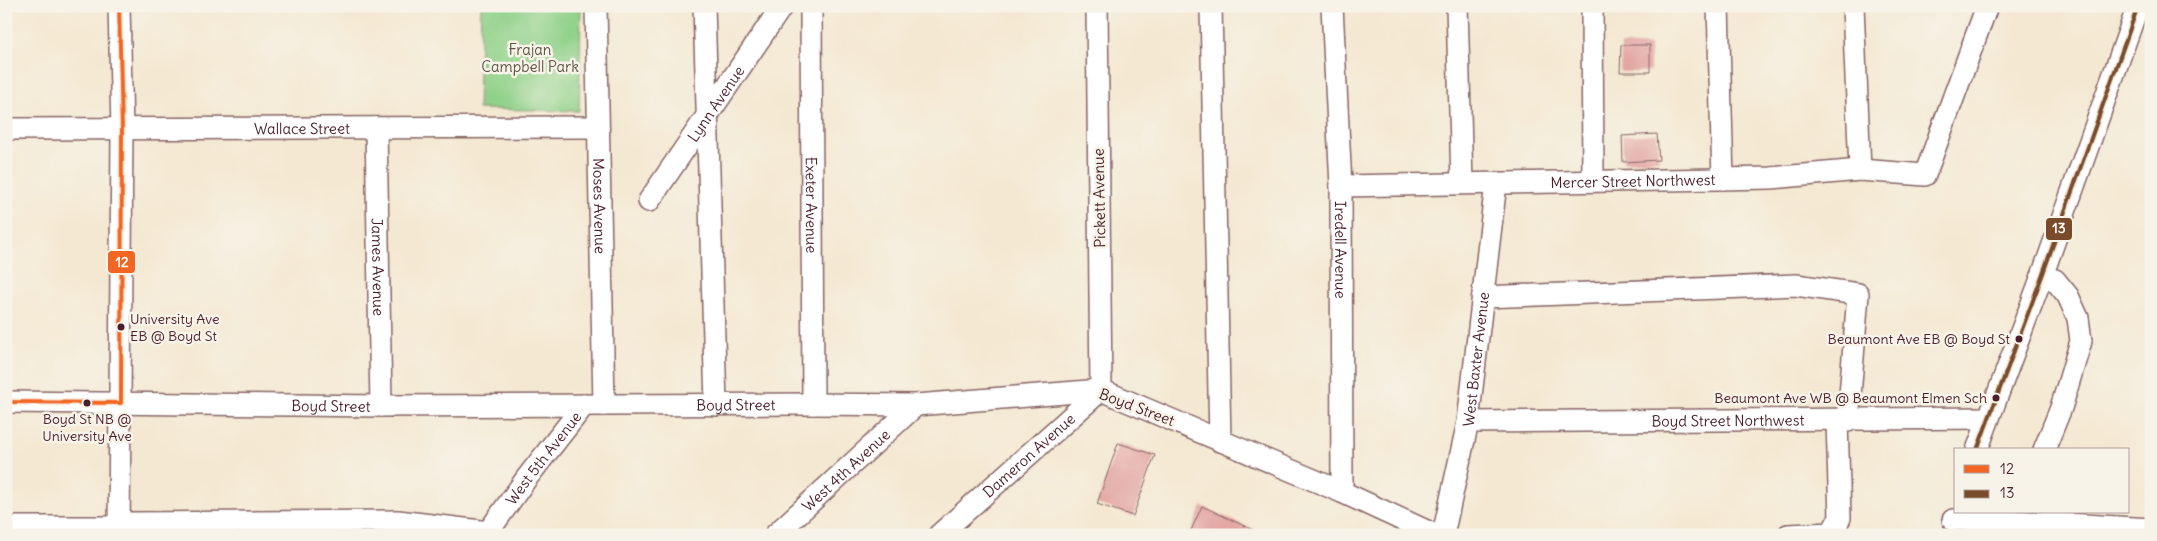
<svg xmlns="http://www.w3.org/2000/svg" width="2157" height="541" viewBox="0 0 2157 541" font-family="Delius,sans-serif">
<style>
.green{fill:#90d189;stroke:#6d785a}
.building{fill:#e3a6a3}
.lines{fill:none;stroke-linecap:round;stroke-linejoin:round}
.minor-casing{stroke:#866565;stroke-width:24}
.minor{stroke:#fff;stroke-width:21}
.bus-1-casing{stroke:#f7f3e8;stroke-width:8}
.bus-2-casing{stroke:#f7f3e8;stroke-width:8}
.bus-1{stroke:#f26522;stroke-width:4}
.bus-2{stroke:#7a4b2a;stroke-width:4}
.bus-dot{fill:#4a1f2b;stroke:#f7f3e8;stroke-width:2}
.labels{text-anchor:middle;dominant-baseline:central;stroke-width:5;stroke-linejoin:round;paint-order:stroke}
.bus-label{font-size:14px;fill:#4a1f2b;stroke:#f7f3e8;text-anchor:end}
.park-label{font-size:15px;fill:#5f5447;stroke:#f7f3e8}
.street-label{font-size:15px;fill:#4a1f2b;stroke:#f7f3e8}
.line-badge{stroke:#f7f3e8;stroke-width:2}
.badge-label{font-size:14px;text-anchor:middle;font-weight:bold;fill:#fff}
</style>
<rect width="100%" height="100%" fill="#f7f3e8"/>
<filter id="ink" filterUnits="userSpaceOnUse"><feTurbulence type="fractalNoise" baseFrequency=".02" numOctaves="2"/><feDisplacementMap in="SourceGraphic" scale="10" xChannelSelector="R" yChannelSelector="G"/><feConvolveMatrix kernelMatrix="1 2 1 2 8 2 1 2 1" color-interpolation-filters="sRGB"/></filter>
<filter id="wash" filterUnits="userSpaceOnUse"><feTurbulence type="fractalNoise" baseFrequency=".0096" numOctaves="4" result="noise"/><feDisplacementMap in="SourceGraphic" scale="20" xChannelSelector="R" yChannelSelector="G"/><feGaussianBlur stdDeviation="1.12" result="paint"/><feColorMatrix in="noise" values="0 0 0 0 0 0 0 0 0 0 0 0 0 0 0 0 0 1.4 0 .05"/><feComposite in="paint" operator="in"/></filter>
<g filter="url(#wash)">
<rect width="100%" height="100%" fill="#f4e8d2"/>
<polygon class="green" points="481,6 581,6 579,111 478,109"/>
<g id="blocks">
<g class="building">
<polygon points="1621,45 1650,45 1650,72 1620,72"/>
<polygon points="1657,134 1659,160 1623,162 1622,136"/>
<polygon points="1118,443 1155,455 1133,516 1097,504"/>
<polygon points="1202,506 1264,535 1189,535"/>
</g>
</g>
</g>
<g filter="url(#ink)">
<use href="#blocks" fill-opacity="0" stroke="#866565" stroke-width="1"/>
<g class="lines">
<defs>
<g id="minor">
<polyline points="119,6 122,130 119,535"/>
<path id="s1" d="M596 6 604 405"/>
<polyline points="704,6 716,405"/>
<path id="s2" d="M811 6 813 404"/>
<polyline points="1211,6 1220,441"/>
<path id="s3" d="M1332 6 1341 186 1342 492"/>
<polyline points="1457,6 1462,183"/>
<polyline points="1592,6 1593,181"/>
<polyline points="1718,6 1723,179"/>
<polyline points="1853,6 1860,170"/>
<path id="s4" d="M376 128 381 406"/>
<path id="s5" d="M6 129 598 127"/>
<path id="s6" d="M1341 186 1771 178 1860 170 1925 175 1987 6"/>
<path id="s7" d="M649 201 782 6"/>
<polyline points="2042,276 2055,280 2068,296 2078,318 2081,341 2061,408 2044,450"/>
<polyline points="1483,297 1796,285 1858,294 1848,421"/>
<path id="s8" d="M6 402 381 406 813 404 916 405 1101 390 1342 492 1435 535"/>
<path id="s9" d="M1468 422 1988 418"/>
<polyline points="1977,450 2042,276 2138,6"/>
<polyline points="1953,520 1999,520 2151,529"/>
<polyline points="6,527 107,527 131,523 398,521 489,532"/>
<path id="s10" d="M486 535 526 479 584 405"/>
<path id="s11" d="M775 535 916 405"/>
<path id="s12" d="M939 535 1101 390 1097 6"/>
<path id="s13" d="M1443 535 1468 422 1496 183"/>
<polyline points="1788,535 1831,533 1840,518 1837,421"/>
</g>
</defs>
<use href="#minor" class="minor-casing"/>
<use href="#minor" class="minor"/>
<defs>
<polyline id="bus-1" points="6,402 121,403 122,130 119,6"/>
<polyline id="bus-2" points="1977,450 2042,276 2138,6"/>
</defs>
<use href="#bus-1" class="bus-1-casing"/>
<use href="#bus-2" class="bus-2-casing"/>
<use href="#bus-1" class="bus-1"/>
<use href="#bus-2" class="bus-2"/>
</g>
</g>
<g class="bus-dot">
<circle cx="121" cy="327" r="4.5"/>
<circle cx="2019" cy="339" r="4.5"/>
<circle cx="1996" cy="398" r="4.5"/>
<circle cx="87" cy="403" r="4.5"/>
</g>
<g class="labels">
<g class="bus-label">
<text x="130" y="319" text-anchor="start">University Ave<tspan x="130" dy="17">EB @ Boyd St</tspan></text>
<text x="2010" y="339">Beaumont Ave EB @ Boyd St</text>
<text x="1987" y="398">Beaumont Ave WB @ Beaumont Elmen Sch</text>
<text x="87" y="419" text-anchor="middle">Boyd St NB @<tspan x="87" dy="17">University Ave</tspan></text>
</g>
<g class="park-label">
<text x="530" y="49">Frajan<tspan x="530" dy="17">Campbell Park</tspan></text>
</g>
<g class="street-label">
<text stroke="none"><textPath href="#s7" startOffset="118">Lynn Avenue</textPath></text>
<text stroke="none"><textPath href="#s5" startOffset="296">Wallace Street</textPath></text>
<text stroke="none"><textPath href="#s6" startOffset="292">Mercer Street Northwest</textPath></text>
<text transform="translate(1099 198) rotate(-91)">Pickett Avenue</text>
<text stroke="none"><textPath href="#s2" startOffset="199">Exeter Avenue</textPath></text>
<text stroke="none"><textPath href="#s1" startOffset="200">Moses Avenue</textPath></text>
<text stroke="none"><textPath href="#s3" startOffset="244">Iredell Avenue</textPath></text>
<text stroke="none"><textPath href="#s4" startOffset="139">James Avenue</textPath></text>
<text stroke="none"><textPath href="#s13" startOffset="179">West Baxter Avenue</textPath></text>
<text stroke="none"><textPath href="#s8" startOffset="730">Boyd Street</textPath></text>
<text stroke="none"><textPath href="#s8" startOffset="325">Boyd Street</textPath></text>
<text transform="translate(1137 407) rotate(21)">Boyd Street</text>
<text stroke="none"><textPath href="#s9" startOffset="260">Boyd Street Northwest</textPath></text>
<text stroke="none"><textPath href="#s12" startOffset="120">Dameron Avenue</textPath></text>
<text stroke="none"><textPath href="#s10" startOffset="96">West 5th Avenue</textPath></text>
<text stroke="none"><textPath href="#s11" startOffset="96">West 4th Avenue</textPath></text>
</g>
</g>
<g class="line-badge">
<rect x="2045" y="217" width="28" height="24" rx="5" fill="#7a4b2a"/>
<rect x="107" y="250" width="29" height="24" rx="5" fill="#f26522"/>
</g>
<g class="badge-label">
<text x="2059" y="233">13</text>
<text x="122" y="267">12</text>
</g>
<rect width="2157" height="541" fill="none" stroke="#f7f3e8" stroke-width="25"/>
<rect x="1954" y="448" width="175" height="65" fill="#f7f3e8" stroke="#b29e9c"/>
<rect x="1964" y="465" width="25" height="8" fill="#f26522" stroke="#b29e9c"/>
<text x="2000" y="474" font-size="15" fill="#4a1f2b">12</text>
<rect x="1964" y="490" width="25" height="8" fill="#7a4b2a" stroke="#b29e9c"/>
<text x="2000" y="498" font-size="15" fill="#4a1f2b">13</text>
</svg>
